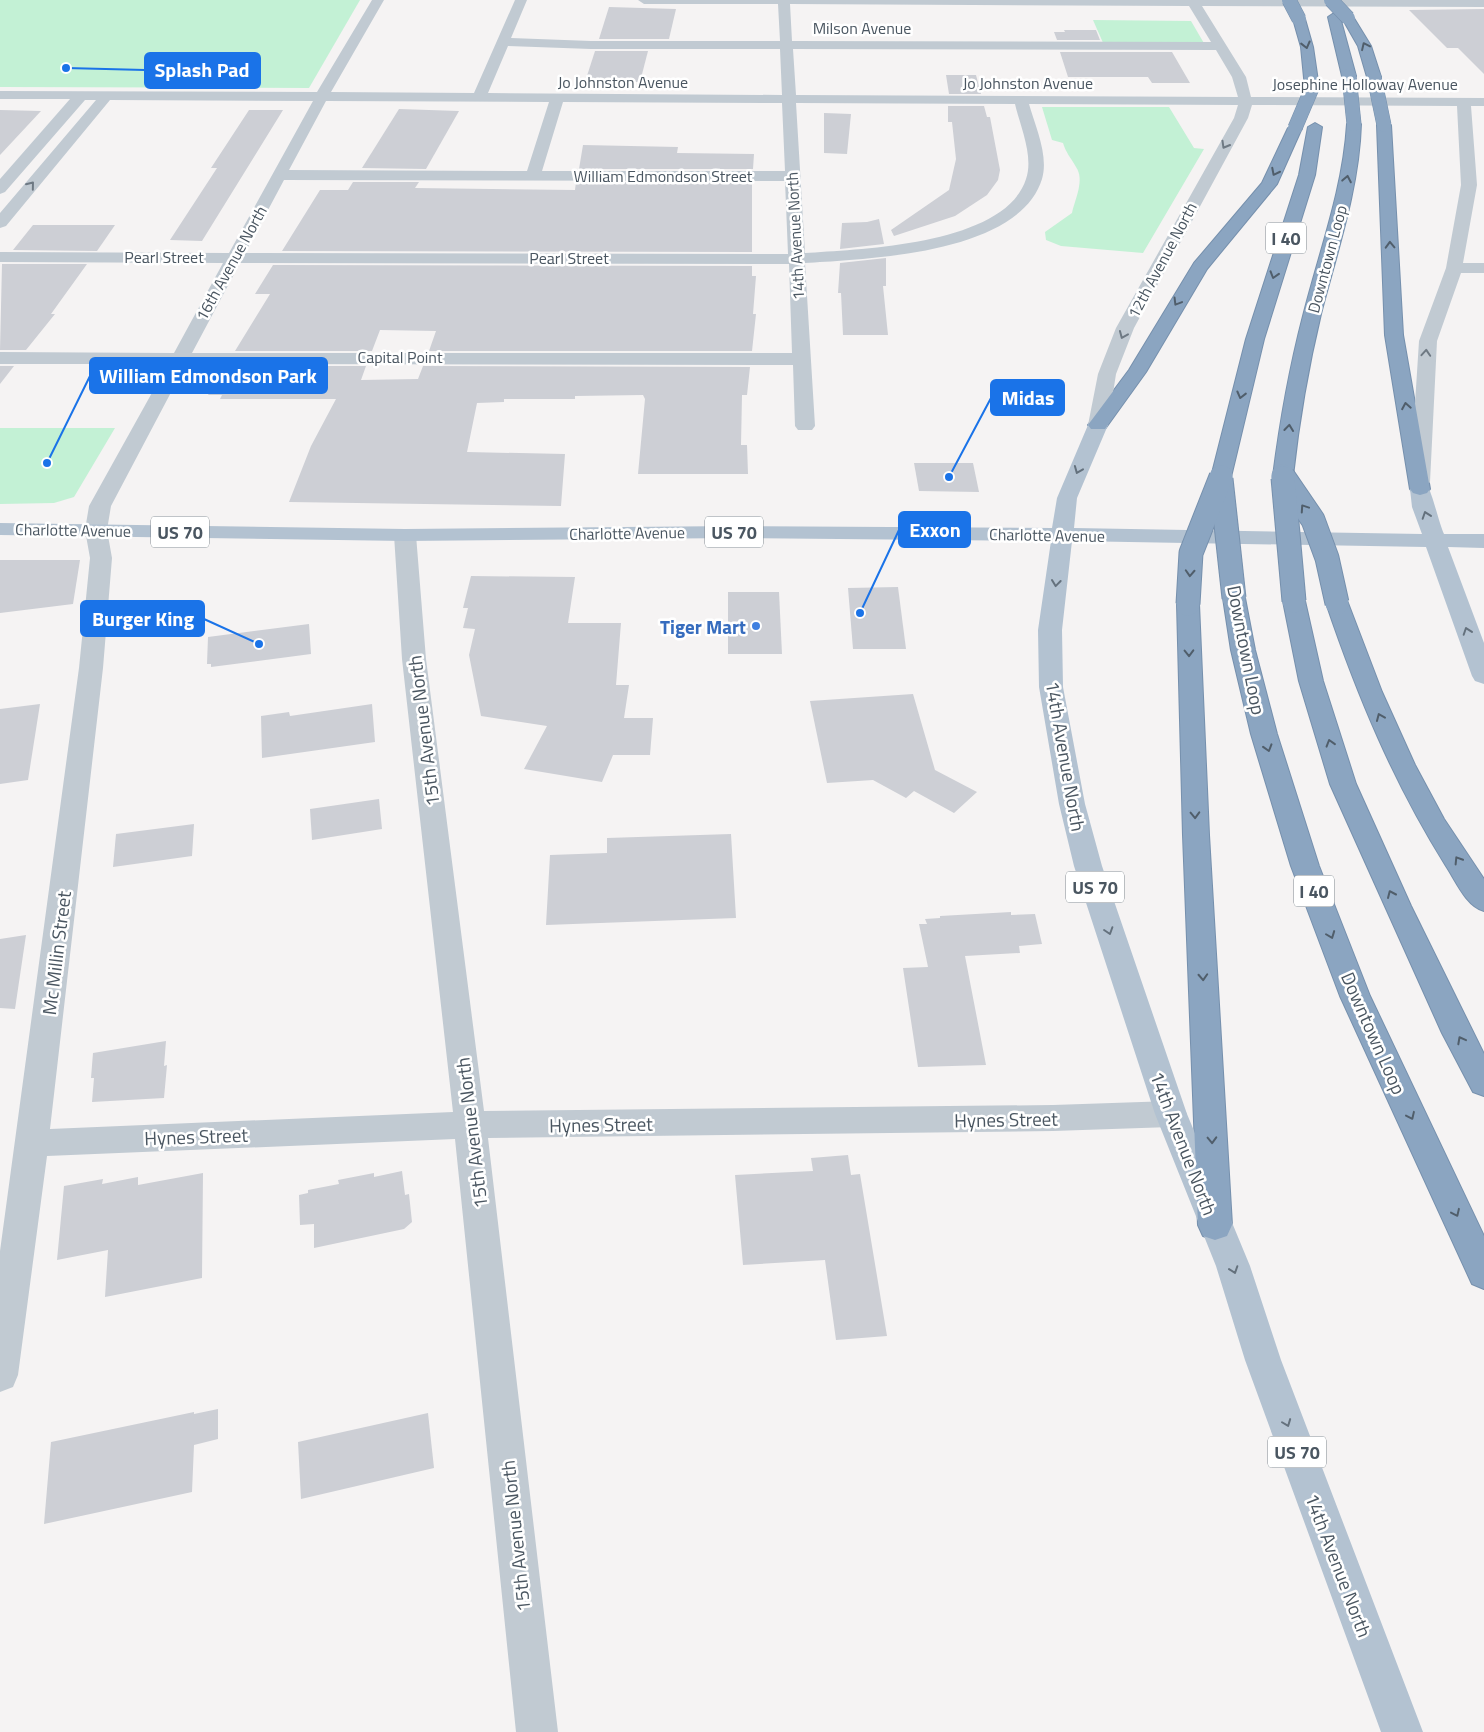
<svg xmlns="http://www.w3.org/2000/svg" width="1484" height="1732" viewBox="0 0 1484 1732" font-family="'Titillium Web',sans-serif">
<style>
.green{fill:#c3f1d5}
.building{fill:#cdcfd5}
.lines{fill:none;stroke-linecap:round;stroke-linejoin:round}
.highway-casing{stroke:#7690ad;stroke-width:2}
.minor{fill:#c1cad2;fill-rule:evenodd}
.major{fill:#b3c2d1;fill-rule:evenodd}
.highway{fill:#8ba5c1;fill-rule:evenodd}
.highway-bridge-far1-casing{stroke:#7690ad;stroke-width:15;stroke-linecap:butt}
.highway-bridge-casing{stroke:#7690ad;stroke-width:25;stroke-linecap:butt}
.highway-bridge-far1{stroke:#8ba5c1;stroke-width:14}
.highway-bridge{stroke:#8ba5c1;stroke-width:23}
.oneway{stroke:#505e6b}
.oneway2{stroke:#6e7983}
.oneway3{stroke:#64717d}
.shop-dot{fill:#3f7fe0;stroke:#fff;stroke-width:2}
.labels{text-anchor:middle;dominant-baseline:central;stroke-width:5;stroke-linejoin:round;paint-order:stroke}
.far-street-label{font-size:16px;fill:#4a5661;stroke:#fff}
.shield{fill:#fff;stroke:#808990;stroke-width:1}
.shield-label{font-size:18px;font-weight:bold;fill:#4a5661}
.shop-label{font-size:19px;font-weight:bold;fill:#366cbe;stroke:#fff;text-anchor:end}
.street-label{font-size:19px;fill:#4a5661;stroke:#fff}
.leader{fill:none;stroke:#1a73e8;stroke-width:2}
.callout-dot{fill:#1a73e8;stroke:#fff;stroke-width:2}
.callout{fill:#1a73e8;stroke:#1a73e8;stroke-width:2}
.callout-label{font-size:20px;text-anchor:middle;font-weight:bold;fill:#fff}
</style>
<rect width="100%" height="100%" fill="#f5f3f3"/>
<g class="green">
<polygon points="0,0 360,0 309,88 0,87"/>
<polygon points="1093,20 1191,21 1205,45 1104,45"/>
<path d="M1042 107H1169L1194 148 1204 149 1143 253 1061 246 1046 240 1045 232 1072 213C1075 199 1085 180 1076 167 1071 158 1066 153 1063 143L1052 140Z"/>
<polygon points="0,428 115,428 74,497 54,503 0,504"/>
</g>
<g class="building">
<polygon points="609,7 676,9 669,39 599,39"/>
<polygon points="1484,9 1484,74 1458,48 1447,48 1409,10"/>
<polygon points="1064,30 1096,30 1100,40 1057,40 1054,32 1065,32"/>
<polygon points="595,51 648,51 640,82 585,82"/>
<polygon points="1060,52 1172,52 1190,83 1152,83 1148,77 1068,77"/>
<polygon points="946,75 976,75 981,94 949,94"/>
<polygon points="948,106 984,106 987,117 990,117 1000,170 998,180 987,195 955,216 894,236 891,230 949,190 956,159 952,122 948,122"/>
<polygon points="399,109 459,111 426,169 362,168"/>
<polygon points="0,110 41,111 0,155"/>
<polygon points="249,110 283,110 202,241 170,240 217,168 211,168"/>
<polygon points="824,113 851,114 847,154 824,153"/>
<polygon points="583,145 678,147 677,153 754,154 753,169 579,169"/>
<polygon points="353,182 419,182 415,188 575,190 576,182 752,183 752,252 282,251 320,190 348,190"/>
<polygon points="879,219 884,244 840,249 842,223 867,222"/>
<polygon points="33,225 115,225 97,251 13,250"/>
<polygon points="886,258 886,286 883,286 888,335 843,335 841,293 838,293 840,263"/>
<polygon points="2,264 87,264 51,314 55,314 26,350 0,350"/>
<polygon points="273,265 752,266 752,276 756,276 753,314 756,314 752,351 429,351 436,331 380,330 372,351 235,351 270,294 255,294"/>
<polygon points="0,366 14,366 0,384"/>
<polygon points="226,366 366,366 361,380 418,379 423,366 750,367 747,395 742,395 741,445 747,445 748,474 638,474 645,399 643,395 575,396 575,399 504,399 504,402 477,403 467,452 565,454 561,506 289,502 311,446 336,399 220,399 222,395 208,395"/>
<polygon points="914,463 973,463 979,492 919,491"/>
<polygon points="0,560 80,560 73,604 0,613"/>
<polygon points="471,576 575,577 568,623 621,623 616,685 629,685 624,718 653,718 650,755 613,755 602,782 524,769 547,726 481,716 469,655 475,629 463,628 468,608 463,608"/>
<polygon points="898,587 906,649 853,649 848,588"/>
<polygon points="728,592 779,592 782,654 728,654"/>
<polygon points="309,624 311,654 211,667 211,664 207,664 208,637"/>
<polygon points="913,694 935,770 977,792 954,813 914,791 906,798 873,780 827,783 810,701"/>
<polygon points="40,704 28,780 0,784 0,709"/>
<polygon points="372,704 375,742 262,758 261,716 289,712 290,716"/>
<polygon points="379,799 382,829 312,840 310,809"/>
<polygon points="194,824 192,856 113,867 116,834"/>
<polygon points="731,834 736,918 546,925 550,855 607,853 607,838"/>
<polygon points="1011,912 1011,915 1035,914 1042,944 1019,946 1020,953 965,956 986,1065 918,1067 903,968 928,967 919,924 927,924 925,919 940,918 940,916"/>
<polygon points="26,935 15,1009 0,1008 0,939"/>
<polygon points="166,1041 164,1066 167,1065 164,1098 92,1102 94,1078 91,1078 93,1053"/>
<polygon points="848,1155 851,1175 860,1174 887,1336 836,1340 825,1260 743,1265 735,1175 813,1171 811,1158"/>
<polygon points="402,1171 405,1195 409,1194 412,1222 404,1229 314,1248 314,1224 300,1225 299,1195 308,1193 308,1190 339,1184 338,1180 374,1173 374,1177"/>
<polygon points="203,1173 202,1278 105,1297 108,1250 57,1260 64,1186 103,1179 102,1184 138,1177 138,1185"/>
<polygon points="218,1409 218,1439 194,1445 192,1492 44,1524 51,1442 194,1412 194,1414"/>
<polygon points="428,1413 434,1468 301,1499 298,1442"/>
</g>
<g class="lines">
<defs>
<g id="highway">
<polygon points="1334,13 1340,17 1356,76 1354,79 1349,80 1342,76 1328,17"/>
<polygon points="1348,14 1352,15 1371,46 1381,77 1379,80 1374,81 1367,77 1358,46 1342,18"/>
<polygon points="1299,15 1305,19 1313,47 1319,88 1312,92 1305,88 1301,47 1293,19"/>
<path d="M1354 120 1361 124C1359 189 1337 252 1321 314 1308 368 1299 421 1293 476L1290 480 1283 482 1276 480 1273 476C1280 421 1289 370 1303 316 1319 252 1343 190 1347 124Z"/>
<polygon points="1384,121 1391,125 1403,335 1430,489 1427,493 1420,495 1413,493 1410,489 1385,335 1377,125"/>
<polygon points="1315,123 1322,127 1315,175 1264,339 1231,477 1228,481 1221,483 1214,481 1211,477 1246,339 1299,175 1308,127"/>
<polygon points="1295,124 1302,128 1277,184 1207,269 1146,372 1105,429 1091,429 1088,425 1129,370 1194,263 1262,183 1288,128"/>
<polygon points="1234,591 1242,593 1245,598 1255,650 1277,734 1319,866 1370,996 1484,1236 1484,1289 1472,1284 1340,996 1291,866 1251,734 1231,650 1223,598 1226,593"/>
<polygon points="1294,594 1302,596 1305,601 1323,681 1356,784 1411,906 1484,1054 1484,1096 1473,1092 1442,1033 1330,784 1299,681 1283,601 1286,596"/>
<path d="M1337 596 1345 598 1348 603 1382 692 1415 765 1444 819 1484 879V911C1466 906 1456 881 1446 866 1393 781 1358 697 1326 603L1329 598Z"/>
<polygon points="1188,597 1196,599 1199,604 1209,835 1232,1225 1227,1236 1215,1240 1203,1236 1198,1225 1183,835 1177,604 1180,599"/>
</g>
</defs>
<use href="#highway" class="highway-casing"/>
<path class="minor" d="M372 0H384L331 92 474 93 515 0H527L511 38 591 41H780L778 4H644L638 0H1484V7L1202 6 1246 77 1251 97 1484 98V106H1471L1477 185 1463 263H1484V273H1461L1437 341 1430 482 1427 486 1420 488 1413 486 1410 482 1419 341 1446 268 1461 185 1457 106 1252 105 1248 118 1134 328 1116 374 1108 425 1105 429H1091L1088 425 1098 374 1116 328 1234 118 1238 105 1029 104C1035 126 1049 155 1042 179 1019 254 868 259 805 263L815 426 812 430H798L795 426 793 365 186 364 111 506 107 530 112 558 103 668 50 1129 453 1112 402 659 394 535 397 530 405 529 413 530 416 535 426 659 484 1111 1053 1105 1171 1101 1182 1105 1187 1114 1182 1123 1171 1127 1053 1131 488 1138 558 1732H516L455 1139 47 1156 18 1375 13 1387 0 1392V1251L79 668 90 558 85 530 89 506 168 364H0V352L174 353 223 263 0 262V252L229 253 313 101 110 100 6 226 0 228V213L96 100H85L5 192 0 194V179L70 99H0V91L317 92ZM790 4 1189 6 1211 42 792 41ZM508 46 591 49H780L782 95 488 93ZM793 49 1216 50 1232 77 1238 97 796 95ZM326 101 549 102 527 171 289 170ZM563 102 782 103 785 171H542ZM796 103 1015 104C1020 126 1034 156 1026 179 1005 245 861 249 805 253ZM284 180 785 181 788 254 245 253ZM240 263 789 264 792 353H192Z"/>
<path class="major" d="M1098 419 1105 421 1108 425 1077 498 1074 528 1422 534 1412 507 1410 489 1413 485 1420 483 1427 485C1432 492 1439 523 1444 534H1484V548L1448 547 1484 643V684L1475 681 1472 676 1426 547 1072 541 1062 630 1063 687 1085 804 1102 866 1187 1114 1250 1266 1281 1360 1423 1732H1381L1245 1360 1216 1266 1155 1114 1074 866 1059 804 1039 687 1038 630 1051 541 738 538 405 541 0 535V523L405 529 738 526 1052 528 1057 498 1088 425 1091 421Z"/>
<use href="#highway" class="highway"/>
<defs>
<g id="highway-bridge-far1">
<polyline points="1289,0 1299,19"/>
<polyline points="1331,0 1348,18"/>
<polyline points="1349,76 1354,124"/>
<polyline points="1374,77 1384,125"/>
<polyline points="1295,128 1312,88"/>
</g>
<g id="highway-bridge">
<polyline points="1283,476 1313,520 1327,558 1337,603"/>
<polyline points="1283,478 1294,601"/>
<polyline points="1221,479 1234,598"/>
<polyline points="1188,604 1191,553 1221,477"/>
</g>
</defs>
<use href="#highway-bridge-far1" class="highway-bridge-far1-casing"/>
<use href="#highway-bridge" class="highway-bridge-casing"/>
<use href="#highway-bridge-far1" class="highway-bridge-far1"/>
<use href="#highway-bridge" class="highway-bridge"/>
</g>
<defs><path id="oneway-chevron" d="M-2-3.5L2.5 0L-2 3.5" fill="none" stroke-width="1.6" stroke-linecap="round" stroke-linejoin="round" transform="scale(1.25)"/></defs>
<g class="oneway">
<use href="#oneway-chevron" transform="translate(1306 45) rotate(76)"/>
<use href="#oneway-chevron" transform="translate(1365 46) rotate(-115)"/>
<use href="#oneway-chevron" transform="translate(1275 172) rotate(117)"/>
<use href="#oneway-chevron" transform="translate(1347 179) rotate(-79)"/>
<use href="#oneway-chevron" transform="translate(1390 245) rotate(-92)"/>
<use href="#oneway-chevron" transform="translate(1274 275) rotate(107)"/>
<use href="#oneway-chevron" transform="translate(1177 302) rotate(121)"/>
<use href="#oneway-chevron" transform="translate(1241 395) rotate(104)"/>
<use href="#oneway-chevron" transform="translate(1406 406) rotate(-100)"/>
<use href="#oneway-chevron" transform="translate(1289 428) rotate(-84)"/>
<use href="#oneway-chevron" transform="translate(1304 508) rotate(-124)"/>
<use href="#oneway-chevron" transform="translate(1190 573) rotate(93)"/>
<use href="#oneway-chevron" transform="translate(1189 653) rotate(89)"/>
<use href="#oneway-chevron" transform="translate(1380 717) rotate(-113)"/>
<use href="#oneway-chevron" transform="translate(1330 743) rotate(-107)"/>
<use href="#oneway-chevron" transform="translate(1268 748) rotate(73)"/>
<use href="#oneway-chevron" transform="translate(1195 815) rotate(88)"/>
<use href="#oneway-chevron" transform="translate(1458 860) rotate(-122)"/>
<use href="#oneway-chevron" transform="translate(1391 894) rotate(-114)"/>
<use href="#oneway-chevron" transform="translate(1331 935) rotate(69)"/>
<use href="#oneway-chevron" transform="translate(1203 977) rotate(87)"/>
<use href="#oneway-chevron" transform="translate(1461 1040) rotate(-118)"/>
<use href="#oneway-chevron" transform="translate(1411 1116) rotate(65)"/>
<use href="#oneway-chevron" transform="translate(1212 1140) rotate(88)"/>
<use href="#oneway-chevron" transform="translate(1456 1213) rotate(65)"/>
</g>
<g class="oneway2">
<use href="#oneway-chevron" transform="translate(1225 145) rotate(120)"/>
<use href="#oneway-chevron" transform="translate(31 185) rotate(-51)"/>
<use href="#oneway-chevron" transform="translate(1123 335) rotate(113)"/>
<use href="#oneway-chevron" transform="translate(1426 353) rotate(-86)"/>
</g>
<g class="oneway3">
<use href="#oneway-chevron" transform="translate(1078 470) rotate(112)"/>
<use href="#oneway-chevron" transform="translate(1426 515) rotate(-109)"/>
<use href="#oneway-chevron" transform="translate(1056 583) rotate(97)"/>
<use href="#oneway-chevron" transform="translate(1467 631) rotate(-109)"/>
<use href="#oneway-chevron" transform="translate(1109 931) rotate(72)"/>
<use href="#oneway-chevron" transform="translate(1234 1270) rotate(71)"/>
<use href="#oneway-chevron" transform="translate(1287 1423) rotate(69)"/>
</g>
<circle class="shop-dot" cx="756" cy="626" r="5"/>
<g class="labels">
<g class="far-street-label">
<text x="862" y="28">Milson Avenue</text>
<text x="623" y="82">Jo Johnston Avenue</text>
<text x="1028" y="83">Jo Johnston Avenue</text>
<text x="1365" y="84">Josephine Holloway Avenue</text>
<text x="663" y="176">William Edmondson Street</text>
<text transform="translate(795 236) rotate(-93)">14th Avenue North</text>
<text x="164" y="257">Pearl Street</text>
<text x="569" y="258">Pearl Street</text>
<text transform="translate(1327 259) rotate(-75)">Downtown Loop</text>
<text transform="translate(1162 260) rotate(-62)">12th Avenue North</text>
<text transform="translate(231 263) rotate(-61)">16th Avenue North</text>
<text x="400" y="357">Capital Point</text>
<text transform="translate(73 530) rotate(1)">Charlotte Avenue</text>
<text transform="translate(627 533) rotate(-1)">Charlotte Avenue</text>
<text transform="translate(1047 535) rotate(1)">Charlotte Avenue</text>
</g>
<g class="shield">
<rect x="1266" y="222.5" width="40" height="31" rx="4"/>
<rect x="151" y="516.5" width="58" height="31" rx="4"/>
<rect x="705" y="516.5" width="58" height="31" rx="4"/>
<rect x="1066" y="871.5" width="58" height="31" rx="4"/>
<rect x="1294" y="875.5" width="40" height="31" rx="4"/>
<rect x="1268" y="1436.5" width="58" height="31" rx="4"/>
</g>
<g class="shield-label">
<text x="1286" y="238">I 40</text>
<text x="180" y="532">US 70</text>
<text x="734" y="532">US 70</text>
<text x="1095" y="887">US 70</text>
<text x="1314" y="891">I 40</text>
<text x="1297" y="1452">US 70</text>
</g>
<g class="shop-label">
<text x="746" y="626">Tiger Mart</text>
</g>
<g class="street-label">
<text transform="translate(1247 650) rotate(79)">Downtown Loop</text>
<text transform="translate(423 731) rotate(-97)">15th Avenue North</text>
<text transform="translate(1066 756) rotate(80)">14th Avenue North</text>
<text transform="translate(56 953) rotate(-83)">Mc Millin Street</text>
<text transform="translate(1374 1033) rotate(66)">Downtown Loop</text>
<text transform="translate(1006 1119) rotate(-1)">Hynes Street</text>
<text transform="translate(601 1124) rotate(-1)">Hynes Street</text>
<text transform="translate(471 1133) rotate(-97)">15th Avenue North</text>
<text transform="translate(196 1136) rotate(-2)">Hynes Street</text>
<text transform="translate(1184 1143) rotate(69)">14th Avenue North</text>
<text transform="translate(515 1536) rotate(-96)">15th Avenue North</text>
<text transform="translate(1339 1565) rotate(69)">14th Avenue North</text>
</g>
</g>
<path class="leader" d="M66 68L145 70M47 463L90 376M949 477L991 398M860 613L899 530M259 644L204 619"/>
<g class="callout-dot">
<circle cx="66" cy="68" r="5"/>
<circle cx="47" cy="463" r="5"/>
<circle cx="949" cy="477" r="5"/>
<circle cx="860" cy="613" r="5"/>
<circle cx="259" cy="644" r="5"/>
</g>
<g class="callout">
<rect x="145" y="53" width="115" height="35" rx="5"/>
<rect x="90" y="358" width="237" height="35" rx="5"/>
<rect x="991" y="380" width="73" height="35" rx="5"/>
<rect x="899" y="512" width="71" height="35" rx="5"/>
<rect x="81" y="601" width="123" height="35" rx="5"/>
</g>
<g class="callout-label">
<text x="202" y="77">Splash Pad</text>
<text x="208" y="383">William Edmondson Park</text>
<text x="1028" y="405">Midas</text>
<text x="935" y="537">Exxon</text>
<text x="143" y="626">Burger King</text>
</g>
</svg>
